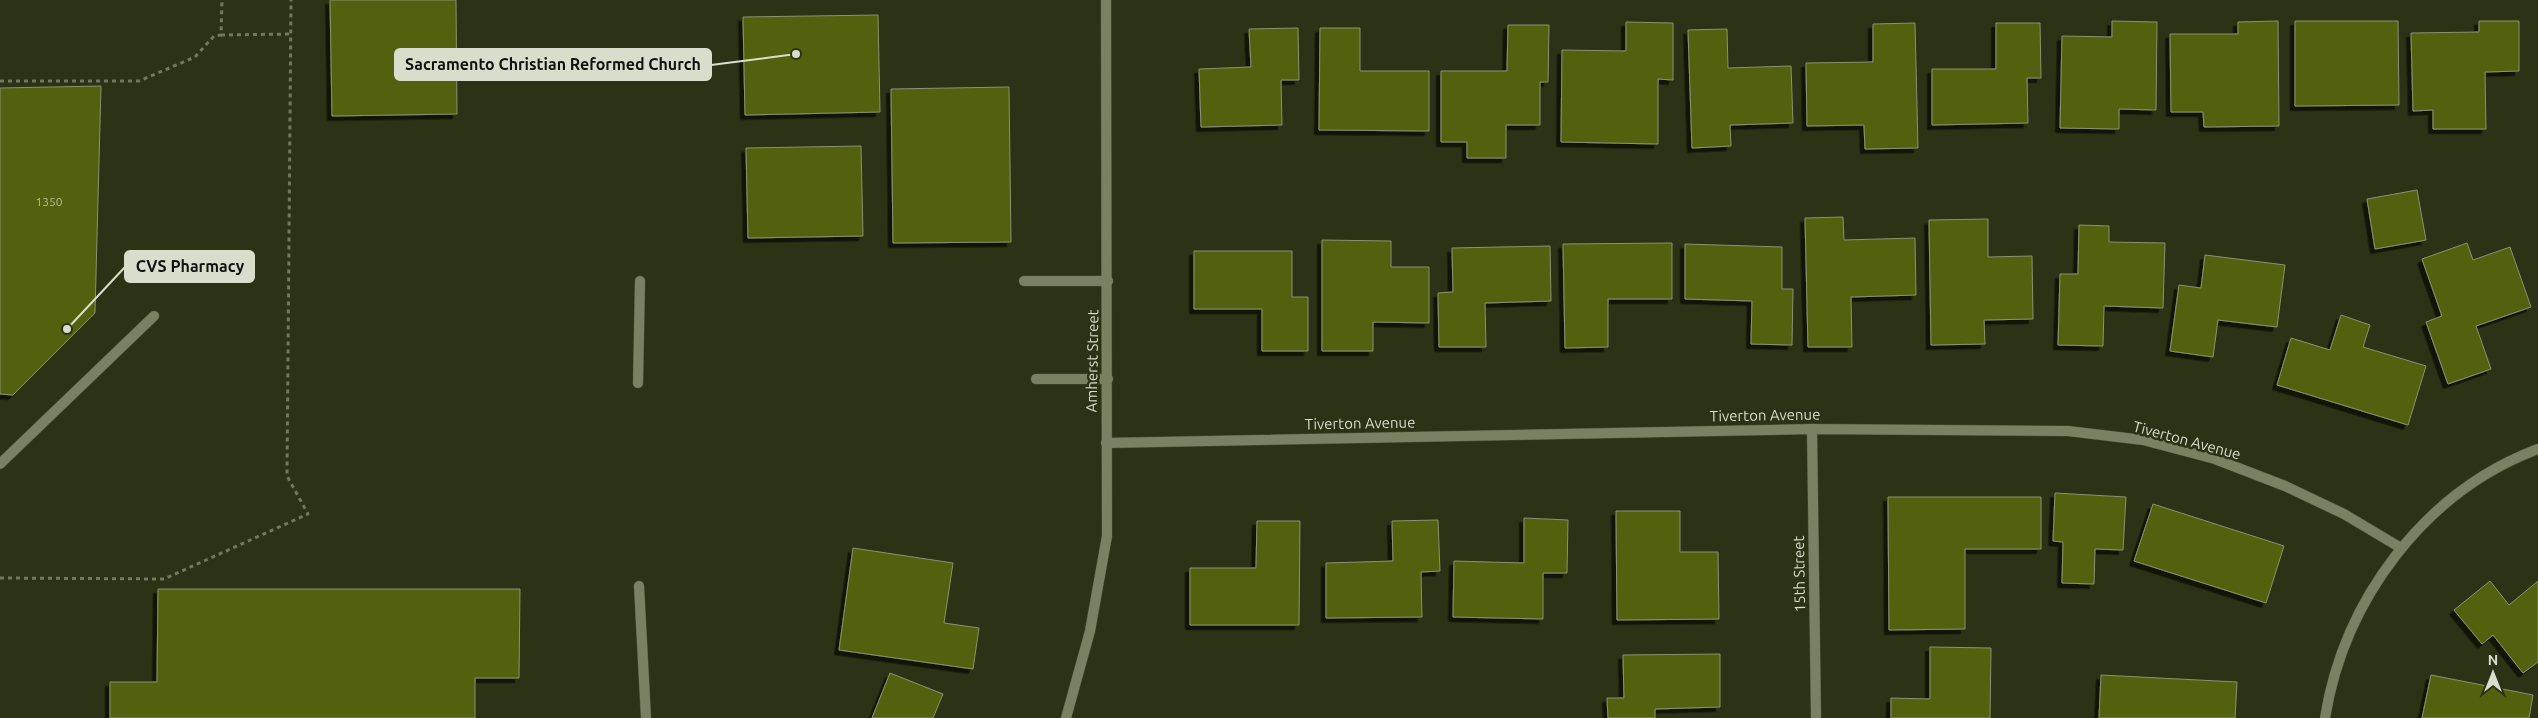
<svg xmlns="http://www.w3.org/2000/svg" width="2538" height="718" viewBox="0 0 2538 718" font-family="Ubuntu,sans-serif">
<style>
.building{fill:#53610e;stroke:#8a9271;filter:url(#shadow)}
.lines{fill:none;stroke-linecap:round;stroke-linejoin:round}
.service-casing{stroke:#484d32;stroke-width:11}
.minor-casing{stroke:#484d32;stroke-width:11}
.tertiary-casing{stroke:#484d32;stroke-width:11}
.path{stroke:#72775f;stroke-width:3;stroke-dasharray:4 4;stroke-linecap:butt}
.service{stroke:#798162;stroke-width:10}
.minor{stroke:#798162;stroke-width:10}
.tertiary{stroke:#798162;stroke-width:10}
.labels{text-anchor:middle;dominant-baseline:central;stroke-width:5;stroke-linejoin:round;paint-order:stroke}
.number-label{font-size:12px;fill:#b8be9c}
.street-label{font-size:15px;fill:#d9ddcc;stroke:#2c3215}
.leader{fill:none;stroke:#d9ddcc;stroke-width:2}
.callout-dot{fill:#d9ddcc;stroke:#2c3215;stroke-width:2}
.callout{fill:#d9ddcc;stroke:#d9ddcc;stroke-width:2}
.callout-label{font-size:16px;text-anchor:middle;font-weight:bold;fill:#111}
</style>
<defs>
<filter id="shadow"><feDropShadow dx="-4.5" dy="4.5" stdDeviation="0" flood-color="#0009"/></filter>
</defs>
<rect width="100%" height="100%" fill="#2c3215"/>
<g class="building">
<polygon points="330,0 456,0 457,114 332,116"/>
<polygon points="878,15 880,112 745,115 743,17"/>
<polygon points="2112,21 2157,22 2156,110 2119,109 2119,129 2060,128 2062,36 2112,37"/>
<polygon points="2278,21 2279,126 2204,127 2203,112 2171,112 2170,34 2238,34 2238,22"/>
<polygon points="2295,21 2398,21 2399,105 2295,106"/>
<polygon points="2479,21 2519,21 2519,71 2485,72 2486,129 2433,129 2433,110 2413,111 2411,33 2479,32"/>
<polygon points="1626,22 1673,23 1673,80 1658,79 1658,144 1561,142 1562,50 1626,51"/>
<polygon points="1915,23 1918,148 1865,149 1864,125 1807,126 1806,63 1873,62 1873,24"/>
<polygon points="1996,23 2040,23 2041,78 2027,78 2028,123 1932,125 1932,69 1996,69"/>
<polygon points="1508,25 1549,25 1548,82 1540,82 1540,125 1506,125 1506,158 1467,158 1467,142 1441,142 1441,71 1507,71"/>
<polygon points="1298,28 1299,80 1281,80 1282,125 1201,127 1199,69 1251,67 1249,29"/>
<polygon points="1320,28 1360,28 1360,71 1429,71 1429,131 1319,130"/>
<polygon points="1727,29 1728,68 1791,66 1793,123 1730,125 1731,146 1692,148 1688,30"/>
<polygon points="101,86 95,313 13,395 0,394 0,88"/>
<polygon points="1009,87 1011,242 893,243 891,89"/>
<polygon points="861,146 863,236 748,238 746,148"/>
<polygon points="2417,190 2426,240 2375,249 2367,199"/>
<polygon points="1843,217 1844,240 1915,238 1916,295 1851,297 1852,347 1808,347 1805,218"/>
<polygon points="1988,219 1988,257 2032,256 2033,319 1984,320 1985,344 1931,345 1929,220"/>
<polygon points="2079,225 2109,226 2109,242 2165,243 2163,308 2104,306 2103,346 2058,345 2060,274 2078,274"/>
<polygon points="1322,240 1391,241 1391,267 1429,267 1429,323 1373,322 1373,351 1322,351"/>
<polygon points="1672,243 1672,299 1608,299 1608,347 1565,348 1563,244"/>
<polygon points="2467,243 2473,260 2510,247 2531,307 2476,326 2491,369 2448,384 2426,322 2442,316 2422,259"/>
<polygon points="1685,244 1782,247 1782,289 1793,289 1792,345 1751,344 1752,301 1685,299"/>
<polygon points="1550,246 1551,301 1485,303 1486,347 1439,347 1438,293 1453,292 1452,248"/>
<polygon points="1194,251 1292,251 1292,297 1308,297 1308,351 1262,351 1262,309 1194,309"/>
<polygon points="2205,255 2285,265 2277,327 2218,320 2213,357 2170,351 2179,285 2201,288"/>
<polygon points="2341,315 2370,325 2363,347 2426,366 2408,425 2277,385 2291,338 2330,350"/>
<polygon points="2055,493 2126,497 2123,550 2095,549 2094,584 2062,583 2063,542 2053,541"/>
<polygon points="1888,497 2041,497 2041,549 1965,549 1965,629 1889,630"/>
<polygon points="2153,504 2284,546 2266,603 2134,561"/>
<polygon points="1616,511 1680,511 1680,552 1718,552 1719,619 1617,620"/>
<polygon points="1524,518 1568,520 1567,573 1543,573 1543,619 1453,617 1454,561 1524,563"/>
<polygon points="1438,520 1440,571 1421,572 1422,617 1326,618 1326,563 1393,561 1392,521"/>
<polygon points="1257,521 1300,521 1299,625 1190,625 1190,568 1256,568"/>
<polygon points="853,548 953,563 944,623 979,628 973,669 839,650"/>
<polygon points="2490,581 2509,605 2538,581 2538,662 2523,673 2493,635 2482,644 2454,610"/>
<polygon points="158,589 520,589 519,678 475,678 475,718 110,718 110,682 157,682"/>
<polygon points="1930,647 1991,648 1990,718 1891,718 1891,698 1930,699"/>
<polygon points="1720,654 1720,707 1655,709 1655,718 1608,718 1607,698 1624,698 1623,655"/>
<polygon points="890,673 943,694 933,718 872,718"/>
<polygon points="2101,675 2237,682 2235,718 2099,718"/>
<polygon points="2431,675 2533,695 2529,718 2422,718"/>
</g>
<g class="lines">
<defs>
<g id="service">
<polyline points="1024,281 1108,281"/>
<polyline points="1036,379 1108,379"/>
<polyline points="638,383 640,281"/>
<polyline points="0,464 154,316"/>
<polyline points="639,586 646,718"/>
</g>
<g id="minor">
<polyline points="1812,429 1816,718"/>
<polyline points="1106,443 1812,429 2068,431 2143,440 2215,459 2285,486 2344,514 2401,548"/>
<path d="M2325 718C2344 600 2424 492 2538 449"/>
</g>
<polyline id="tertiary" points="1066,718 1090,631 1107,536 1106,0"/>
</defs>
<use href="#service" class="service-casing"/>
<use href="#minor" class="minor-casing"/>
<use href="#tertiary" class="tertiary-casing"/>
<g class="path">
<polyline points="221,35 291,34"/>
<polyline points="0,81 139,81 195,57 214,36 221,35 222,0"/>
<polyline points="0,578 164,579 308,514 287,476 291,0"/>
</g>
<use href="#service" class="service"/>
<use href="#minor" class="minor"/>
<use href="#tertiary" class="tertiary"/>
</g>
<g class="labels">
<g class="number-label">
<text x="49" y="201">1350</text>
</g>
<g class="street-label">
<text transform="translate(1092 361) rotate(-89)">Amherst Street</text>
<text transform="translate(1765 415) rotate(-1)">Tiverton Avenue</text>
<text transform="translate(1360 423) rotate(-1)">Tiverton Avenue</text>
<text transform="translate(2187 440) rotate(15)">Tiverton Avenue</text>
<text transform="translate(1799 574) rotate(-91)">15th Street</text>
</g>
</g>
<path class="leader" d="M796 54L711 65M67 329L125 267"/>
<g class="callout-dot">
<circle cx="796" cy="54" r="5"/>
<circle cx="67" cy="329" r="5"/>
</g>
<g class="callout">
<rect x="395" y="49" width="316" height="31" rx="5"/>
<rect x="125" y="251" width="129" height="31" rx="5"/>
</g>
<g class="callout-label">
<text x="553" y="70">Sacramento Christian Reformed Church</text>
<text x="190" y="272">CVS Pharmacy</text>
</g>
<g transform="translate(2493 673)" stroke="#2c3215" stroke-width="4" paint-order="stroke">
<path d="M0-4L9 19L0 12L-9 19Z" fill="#d9ddcc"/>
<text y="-8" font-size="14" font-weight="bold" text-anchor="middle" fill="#d9ddcc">N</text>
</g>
</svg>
